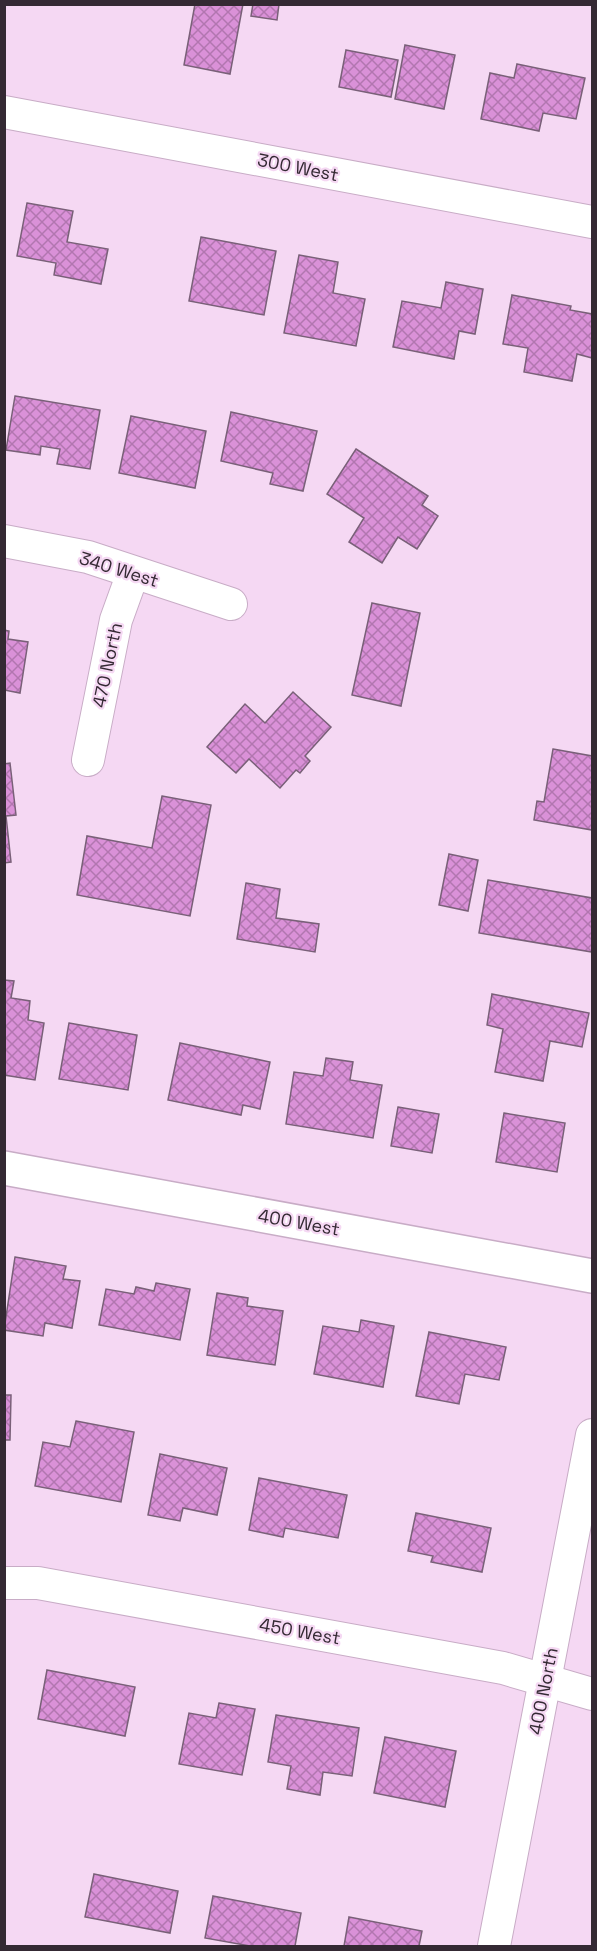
<svg xmlns="http://www.w3.org/2000/svg" width="597" height="1951" viewBox="0 0 597 1951" font-family="'Space Grotesk',sans-serif">
<style>
.building{fill:url(#building-cross-hatch);stroke:#796078;stroke-width:1.5}
.lines{fill:none;stroke-linecap:round;stroke-linejoin:round}
.street-casing{stroke:#c8acc6;stroke-width:34}
.secondary-casing{stroke:#c8acc6;stroke-width:36}
.street{stroke:#fff;stroke-width:32}
.secondary{stroke:#fff;stroke-width:33}
.labels{text-anchor:middle;dominant-baseline:central;stroke-width:4.5;stroke-linejoin:round;paint-order:stroke}
.street-label{font-size:18px;fill:#342933;stroke:#f5d8f3}
</style>
<defs>
<pattern id="building-cross-hatch" width="8" height="8" patternUnits="userSpaceOnUse" patternTransform="scale(1.5)"><rect width="8" height="8" fill="#da91d8"/><path d="M0 0l8 8M0 8l8-8" fill="none" stroke="#b276b0"/></pattern>
</defs>
<rect width="100%" height="100%" fill="#f5d8f3"/>
<g class="building">
<polygon points="195,4 243,4 230,74 184,65"/>
<polygon points="253,4 279,4 277,20 251,16"/>
<polygon points="405,45 455,55 444,109 395,99"/>
<polygon points="346,50 398,60 391,97 339,87"/>
<polygon points="517,64 585,78 576,119 543,113 539,131 481,119 490,73 514,78"/>
<polygon points="27,203 73,211 67,242 108,249 101,284 54,275 56,263 17,256"/>
<polygon points="201,237 276,251 264,315 189,301"/>
<polygon points="299,255 338,262 333,293 365,299 356,346 284,333"/>
<polygon points="446,282 483,289 475,334 459,331 454,359 393,347 402,301 441,308"/>
<polygon points="512,295 571,306 570,310 592,314 592,358 577,354 572,381 524,372 528,348 503,344"/>
<polygon points="15,396 100,410 90,469 57,464 60,449 41,446 40,455 6,450"/>
<polygon points="231,412 317,431 303,491 270,484 273,473 221,461"/>
<polygon points="131,416 206,431 195,488 119,473"/>
<polygon points="356,449 428,496 422,505 438,516 417,549 398,537 382,563 349,542 364,518 327,494"/>
<polygon points="372,603 420,613 401,706 352,695"/>
<polygon points="4,630 9,631 8,639 28,642 20,693 4,690"/>
<polygon points="293,692 331,727 305,756 310,761 300,773 296,770 280,788 249,759 236,773 207,747 245,704 265,723"/>
<polygon points="553,749 592,756 592,830 534,820 537,801 544,802"/>
<polygon points="10,763 16,815 6,816 11,862 4,863 4,764"/>
<polygon points="162,796 211,805 190,916 77,895 87,836 152,848"/>
<polygon points="449,854 478,860 468,911 439,905"/>
<polygon points="488,880 592,898 592,952 479,933"/>
<polygon points="246,883 280,889 276,918 319,924 315,952 237,939"/>
<polygon points="4,980 14,981 11,998 30,1001 28,1020 44,1023 35,1080 4,1075"/>
<polygon points="492,994 589,1013 582,1047 550,1041 543,1081 495,1072 503,1029 487,1025"/>
<polygon points="69,1023 137,1035 128,1090 59,1079"/>
<polygon points="180,1043 270,1062 260,1109 243,1105 241,1115 168,1100"/>
<polygon points="326,1058 353,1062 350,1080 382,1085 373,1138 286,1124 294,1072 323,1076"/>
<polygon points="398,1107 439,1114 432,1153 391,1146"/>
<polygon points="504,1113 565,1123 557,1172 496,1162"/>
<polygon points="15,1257 66,1266 63,1279 80,1281 72,1328 45,1323 43,1336 4,1330"/>
<polygon points="156,1283 190,1289 180,1340 99,1325 106,1289 134,1294 136,1287 154,1291"/>
<polygon points="217,1293 248,1298 247,1306 283,1311 275,1365 207,1355"/>
<polygon points="361,1320 394,1326 383,1387 314,1374 323,1326 359,1332"/>
<polygon points="429,1332 506,1347 499,1380 465,1374 459,1404 416,1396"/>
<polygon points="4,1395 11,1395 10,1440 4,1440"/>
<polygon points="76,1421 134,1432 121,1502 35,1486 43,1442 70,1447"/>
<polygon points="160,1454 227,1468 217,1515 183,1508 180,1521 148,1515"/>
<polygon points="259,1478 347,1495 338,1538 285,1528 283,1537 249,1530"/>
<polygon points="416,1513 491,1528 482,1572 431,1562 433,1556 408,1551"/>
<polygon points="47,1670 135,1687 125,1736 38,1719"/>
<polygon points="219,1703 255,1709 242,1775 179,1764 189,1713 216,1718"/>
<polygon points="276,1715 359,1728 352,1776 323,1772 320,1795 287,1789 291,1766 268,1762"/>
<polygon points="385,1737 456,1751 445,1807 374,1793"/>
<polygon points="94,1874 178,1891 170,1933 85,1917"/>
<polygon points="213,1896 301,1913 295,1946 250,1946 205,1938"/>
<polygon points="349,1917 422,1931 419,1946 344,1946"/>
</g>
<g class="lines">
<defs>
<g id="street">
<polyline points="4,112 592,222"/>
<polyline points="4,541 88,557 231,604"/>
<polyline points="88,760 116,620 133,573"/>
<polyline points="4,1583 38,1583 503,1668 592,1694"/>
<polyline points="494,1946 592,1435"/>
</g>
<polyline id="secondary" points="4,1168 592,1276"/>
</defs>
<use href="#street" class="street-casing"/>
<use href="#secondary" class="secondary-casing"/>
<use href="#street" class="street"/>
<use href="#secondary" class="secondary"/>
</g>
<g class="labels">
<g class="street-label">
<text transform="translate(298 167) rotate(11)">300 West</text>
<text transform="translate(119 569) rotate(17)">340 West</text>
<text transform="translate(107 665) rotate(-78)">470 North</text>
<text transform="translate(299 1222) rotate(10)">400 West</text>
<text transform="translate(300 1631) rotate(10)">450 West</text>
<text transform="translate(543 1691) rotate(-79)">400 North</text>
</g>
</g>
<rect width="597" height="1951" fill="none" stroke="#342933" stroke-width="12"/>
</svg>
